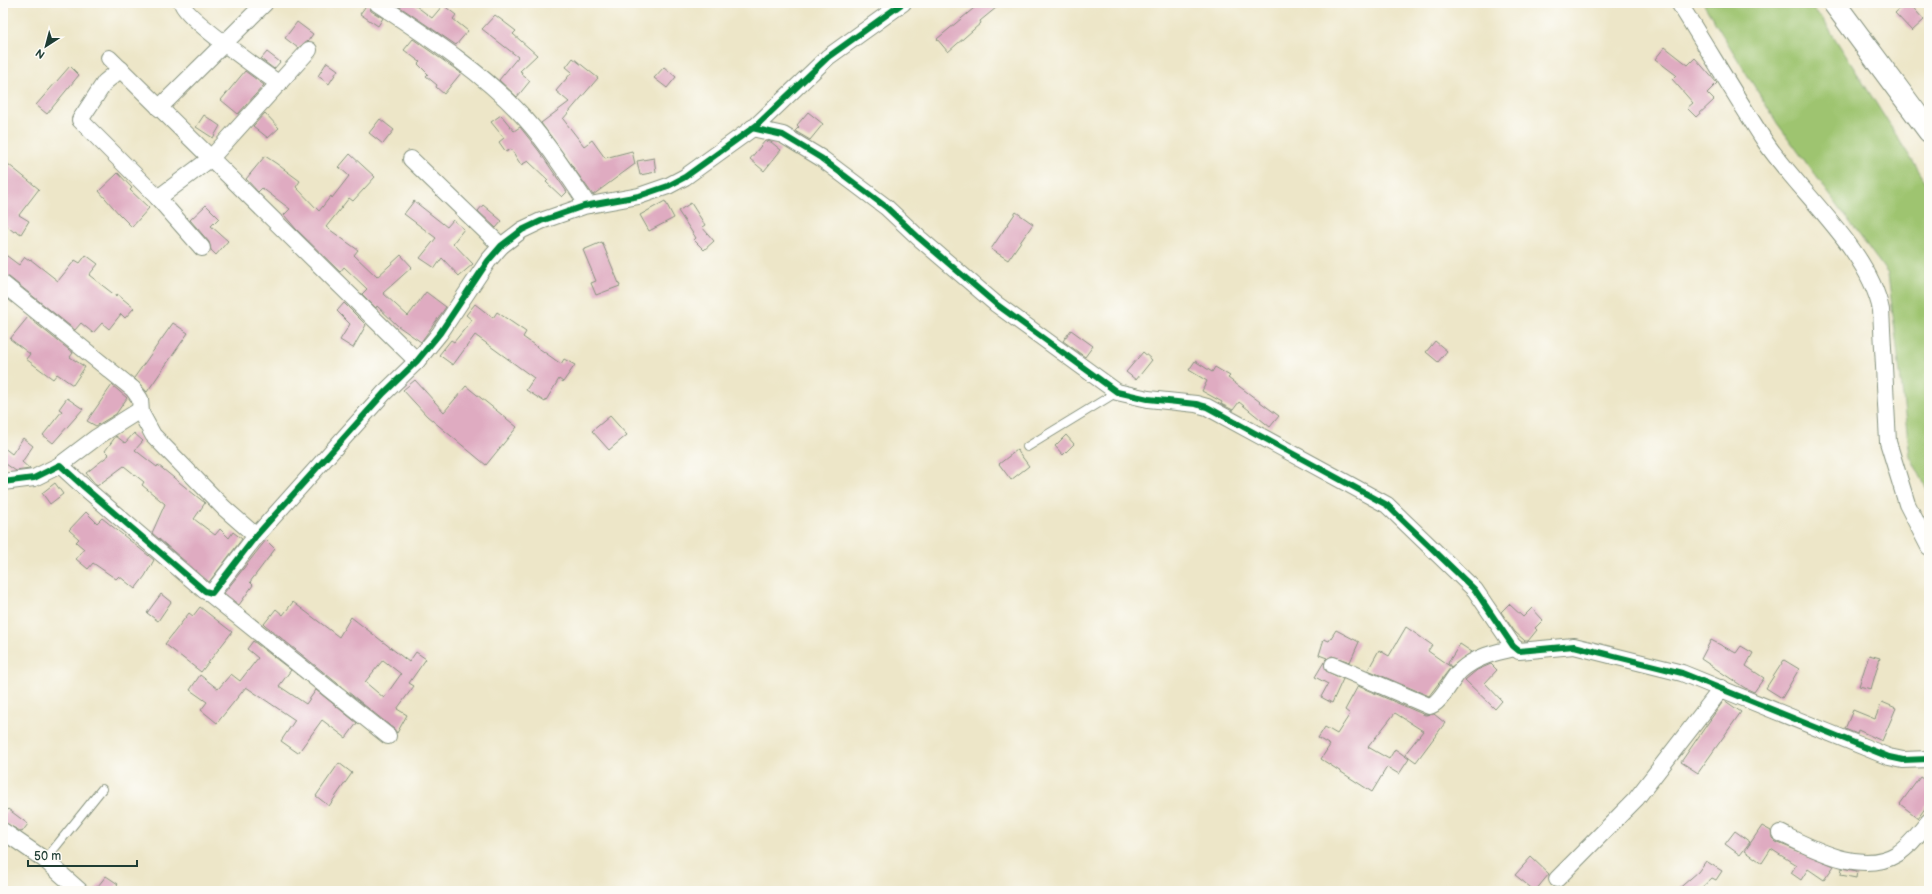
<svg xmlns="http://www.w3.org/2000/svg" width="1932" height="894" viewBox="0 0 1932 894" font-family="'Balsamiq Sans',sans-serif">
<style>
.grass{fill:#9ec470;stroke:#5e8052}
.building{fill:#dfabc1;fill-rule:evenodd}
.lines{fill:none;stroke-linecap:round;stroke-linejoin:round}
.lane-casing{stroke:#86927e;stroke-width:10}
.street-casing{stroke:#86927e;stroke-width:18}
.secondary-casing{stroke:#86927e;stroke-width:24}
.lane{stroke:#fff;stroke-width:8}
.street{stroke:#fff;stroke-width:16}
.secondary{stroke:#fff;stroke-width:22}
.cycleway-casing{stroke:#fdfcf7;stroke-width:8}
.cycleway{stroke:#00873e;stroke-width:6}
</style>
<rect width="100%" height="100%" fill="#fdfcf7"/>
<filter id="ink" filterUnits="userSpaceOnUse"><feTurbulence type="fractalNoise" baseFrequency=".025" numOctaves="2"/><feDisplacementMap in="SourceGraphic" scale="8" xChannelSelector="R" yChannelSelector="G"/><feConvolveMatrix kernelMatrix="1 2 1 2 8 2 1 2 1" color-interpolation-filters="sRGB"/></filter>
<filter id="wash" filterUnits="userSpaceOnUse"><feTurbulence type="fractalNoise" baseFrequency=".012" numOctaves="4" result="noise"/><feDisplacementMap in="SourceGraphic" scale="16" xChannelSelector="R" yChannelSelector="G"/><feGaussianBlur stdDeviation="0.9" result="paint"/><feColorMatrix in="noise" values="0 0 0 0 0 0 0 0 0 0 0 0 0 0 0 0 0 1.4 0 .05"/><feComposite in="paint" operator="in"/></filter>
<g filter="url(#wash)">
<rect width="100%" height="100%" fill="#ede6c8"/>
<polygon class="grass" points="1703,3 1807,3 1824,21 1929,187 1929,493 1910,456 1888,274 1777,123"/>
<g id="blocks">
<g class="building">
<polygon points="368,3 371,11 383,18 378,26 360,14"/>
<polygon points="394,3 412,3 432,18 443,5 456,15 453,19 468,31 456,45"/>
<polygon points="980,3 1002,3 980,21 981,23 948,52 937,39"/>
<polygon points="1906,3 1909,3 1924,20 1912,31 1895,13"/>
<polygon points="495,15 516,31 513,34 537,55 520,71 522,72 521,74 530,81 517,97 499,80 518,57 482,29"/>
<polygon points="297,22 313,34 308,41 298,48 285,38"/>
<polygon points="413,39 461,73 444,94 436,87 437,85 426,76 428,74 418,64 420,62 404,50"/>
<polygon points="1665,47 1688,65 1695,58 1717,83 1707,93 1714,100 1696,117 1687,108 1693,103 1672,79 1676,75 1655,59"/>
<polygon points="267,52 280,62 274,69 261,59"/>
<polygon points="573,58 598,78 563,119 584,146 592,140 605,158 632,151 635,164 593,195 541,123 569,102 556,91 572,72 566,67"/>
<polygon points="327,62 338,70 329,84 318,76"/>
<polygon points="70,66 79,75 47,114 36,105"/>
<polygon points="664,67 676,77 667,88 654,78"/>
<polygon points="245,71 264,85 238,114 221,100"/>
<polygon points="808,112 823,124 810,140 795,131 799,127 797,125"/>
<polygon points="265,113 279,128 268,138 253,126"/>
<polygon points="204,115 220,126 213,138 196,127"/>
<polygon points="501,115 514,131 520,127 539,151 567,192 562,197 546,182 548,180 528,161 521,165 511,149 506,152 499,142 504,138 491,122"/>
<polygon points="380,119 394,130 383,144 369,133"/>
<polygon points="765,141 771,142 781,150 764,171 750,159"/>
<polygon points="350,154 375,177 353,201 349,198 326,227 358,250 354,255 377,277 401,255 412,267 383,293 408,316 426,292 446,307 421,342 398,326 377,306 376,308 362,294 367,289 344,267 340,272 296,229 284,215 290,209 262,188 258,192 246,179 265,156 277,164 300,181 296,187 319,211 331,196 332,198 349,176 339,167"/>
<polygon points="654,158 656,172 640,175 637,161"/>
<polygon points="3,160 39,189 19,215 29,221 21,234 15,230 14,232 3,223"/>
<polygon points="118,173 132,188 130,190 149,208 132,227 119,214 99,191"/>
<polygon points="414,201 447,227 453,220 464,229 453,243 473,264 459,276 442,258 435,268 420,258 436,238 404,214"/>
<polygon points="665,201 674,218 649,231 640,215"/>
<polygon points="691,203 705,225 702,227 714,241 704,250 694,240 696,238 678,211"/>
<polygon points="206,205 219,218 211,226 228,241 216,255 211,250 209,242 190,220"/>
<polygon points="483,205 502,221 496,228 478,211"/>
<polygon points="1016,212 1033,224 1008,260 991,249"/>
<polygon points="602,242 620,286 596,295 591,283 596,281 583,250"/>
<polygon points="3,253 19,265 25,257 29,260 30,259 58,281 75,260 80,263 86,255 98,264 89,275 116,296 117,294 134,308 125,318 121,314 109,329 102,323 93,333 81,323 75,330 9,277 3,275"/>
<polygon points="344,303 366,325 353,348 340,340 350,324 337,311"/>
<polygon points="475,304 493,318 497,312 526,332 523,337 561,364 564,359 575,365 563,382 559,379 545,402 526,390 534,378 475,335 453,365 439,355 451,340 454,342 472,320 466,315"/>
<polygon points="28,317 73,353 70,357 85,367 73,385 57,374 53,379 26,359 30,354 10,339"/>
<polygon points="173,323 188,333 147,392 134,378"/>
<polygon points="1071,330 1093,346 1085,357 1063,341"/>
<polygon points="1435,341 1447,351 1438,362 1426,352"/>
<polygon points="1143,352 1152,360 1136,380 1126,372"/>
<polygon points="1195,361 1212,372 1215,367 1230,376 1228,378 1279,416 1270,427 1239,402 1233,410 1221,404 1222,402 1202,391 1207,381 1189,370"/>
<polygon points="415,380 444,412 466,386 517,427 486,465 427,416 403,390"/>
<polygon points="112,385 127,398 116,414 96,426 87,421"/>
<polygon points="67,398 83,409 53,443 43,435 62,411 59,409"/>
<polygon points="610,416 627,435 609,450 592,431"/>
<polygon points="134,433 143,441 135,450 157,467 158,465 205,503 194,519 215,535 220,529 229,538 233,532 242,539 209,582 152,533 165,504 142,485 144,482 124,466 97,486 86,473 109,455 105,451 116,436 125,443"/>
<polygon points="1066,435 1074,444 1063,455 1055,446"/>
<polygon points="23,438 33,446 22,462 30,469 16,471 3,462 3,447 12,454"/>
<polygon points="1017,450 1029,466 1011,480 999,464"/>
<polygon points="55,483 63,494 50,504 42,493"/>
<polygon points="86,512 97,523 102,518 154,560 145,576 135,589 119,576 116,579 93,563 88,569 76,559 84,549 76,542 79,539 69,530"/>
<polygon points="266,540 275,549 250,582 253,585 239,605 224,593"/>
<polygon points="161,594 171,602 158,621 147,613"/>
<path d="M293 602 339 637 351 617 409 662 416 652 426 659 409 683 414 686 397 709 407 715 397 733 394 729 265 625 264 624 276 609 283 615ZM383 660 401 674 384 698 365 682Z"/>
<polygon points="1509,604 1523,617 1532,608 1543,620 1535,628 1537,630 1528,641 1525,641 1515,632 1501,612"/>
<polygon points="200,607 232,632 201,672 165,644 189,613 193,616"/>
<polygon points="1406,627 1432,645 1428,651 1451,667 1429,696 1368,670 1379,650 1389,656"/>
<polygon points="1336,630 1359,642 1350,662 1332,656 1325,660 1327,658 1319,655 1324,639 1329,641"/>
<polygon points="1711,640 1736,653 1741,646 1753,653 1746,666 1764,678 1754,692 1745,688 1701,659"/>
<polygon points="253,641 291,670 279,686 306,704 316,690 357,723 346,738 322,720 298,753 281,741 295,720 246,687 217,723 201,710 207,702 190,690 200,675 218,689 231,674 240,681 258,658 247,649"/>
<polygon points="1460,644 1472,652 1451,667 1448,663"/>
<polygon points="1869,655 1880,658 1871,689 1859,686"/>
<polygon points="1784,660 1799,669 1782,698 1766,688"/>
<polygon points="1324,662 1326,671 1343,679 1332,703 1321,697 1328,684 1315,677"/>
<polygon points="1491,664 1497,670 1485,683 1502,701 1495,709 1465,680 1477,670"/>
<polygon points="1358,686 1425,715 1434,714 1445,723 1416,762 1405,754 1423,731 1395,713 1368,747 1389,759 1395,749 1409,759 1399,774 1387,767 1372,792 1321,759 1330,745 1318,738 1325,727 1337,734 1350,714 1345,710"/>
<polygon points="1724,700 1741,712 1698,773 1681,762"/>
<polygon points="1882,702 1896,708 1882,741 1858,730 1857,734 1845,729 1853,710 1875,719"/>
<polygon points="339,763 352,773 329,806 316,796"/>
<polygon points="1920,777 1929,783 1929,803 1918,818 1900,804"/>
<polygon points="8,809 28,824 22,832 3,822 3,816"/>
<polygon points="1762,826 1771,831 1772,838 1776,842 1834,866 1824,880 1808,869 1801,880 1791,873 1796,865 1771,849 1762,863 1745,851"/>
<polygon points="1735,831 1750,842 1740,855 1725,844"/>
<polygon points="1531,857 1549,874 1535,891 1515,875"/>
<polygon points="1706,861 1722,871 1716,880 1712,878 1698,891 1676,891 1698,872"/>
<polygon points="1842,868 1857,871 1856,878 1841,875"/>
<polygon points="106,876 118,884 112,891 94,891"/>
</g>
</g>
</g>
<g filter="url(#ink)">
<use href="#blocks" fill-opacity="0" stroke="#86927e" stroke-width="1"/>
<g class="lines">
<defs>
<g id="lane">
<polyline points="1027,447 1117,392"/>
<polyline points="45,860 102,789"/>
</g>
<g id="street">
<path d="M182 3C184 17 263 72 279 84"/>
<path d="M377 3C426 36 478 69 519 112 546 140 566 173 588 205"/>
<path d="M1679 3C1708 49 1736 97 1766 143 1800 193 1869 250 1881 310L1888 442 1907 504 1929 547"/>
<polyline points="109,58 417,361"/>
<polyline points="121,69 105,82 80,120 158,198 202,248"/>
<polyline points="159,108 265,3"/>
<polyline points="752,128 783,135 821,158 886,207 919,238 996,304 1117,392 1148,399 1196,404 1207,407 1387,505 1475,590 1513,646 1519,651 1574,646 1682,673 1889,757 1903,760 1929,759"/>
<polyline points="411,159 501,246"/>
<polyline points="158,198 210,159 309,50"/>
<polyline points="3,284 133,389 140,399 141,413 153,435 224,508 256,536"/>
<polyline points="60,465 97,437 140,410"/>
<polyline points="3,482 34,478 60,465 84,487 205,591 212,593 256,536 384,393 417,361 440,333 488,261 501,246 522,230 541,221 584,206 639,196 668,186 685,177 757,125 828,57 903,3"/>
<polyline points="210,594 388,736"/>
<path d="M1333 665 1429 706C1441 704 1451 679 1460 671 1475 657 1496 652 1515 648"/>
<polyline points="3,831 45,860 80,891"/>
<path d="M1780 833C1812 848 1861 876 1897 854 1909 847 1920 832 1929 821"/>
<polyline points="1557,879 1636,799 1722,688"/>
</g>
<polyline id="secondary" points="1834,3 1929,131"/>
</defs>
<use href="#lane" class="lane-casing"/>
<use href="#street" class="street-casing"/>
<use href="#secondary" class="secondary-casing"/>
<use href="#lane" class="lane"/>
<use href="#street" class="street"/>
<use href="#secondary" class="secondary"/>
<defs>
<g id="cycleway">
<polyline points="752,128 783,135 821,158 886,207 919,238 996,304 1117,392 1148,399 1196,404 1207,407 1387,505 1475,590 1513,646 1519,651 1574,646 1682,673 1889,757 1903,760 1929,759"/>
<polyline points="3,482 34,478 60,465 84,487 205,591 212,593 256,536 384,393 417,361 440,333 488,261 501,246 522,230 541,221 584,206 639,196 668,186 685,177 757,125 828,57 903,3"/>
</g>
</defs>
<use href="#cycleway" class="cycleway-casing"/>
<use href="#cycleway" class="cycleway"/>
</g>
</g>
<rect width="1932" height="894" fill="none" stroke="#fdfcf7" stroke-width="16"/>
<g transform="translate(46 46) rotate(216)" stroke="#fdfcf7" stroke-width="3" paint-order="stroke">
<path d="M0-3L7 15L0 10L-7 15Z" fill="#1f3d34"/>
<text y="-6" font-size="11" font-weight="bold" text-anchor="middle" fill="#1f3d34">N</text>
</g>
<path d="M28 860v6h109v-6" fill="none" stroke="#1f3d34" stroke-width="2"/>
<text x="34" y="860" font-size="12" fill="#1f3d34" stroke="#fdfcf7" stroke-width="3" paint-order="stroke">50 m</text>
</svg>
